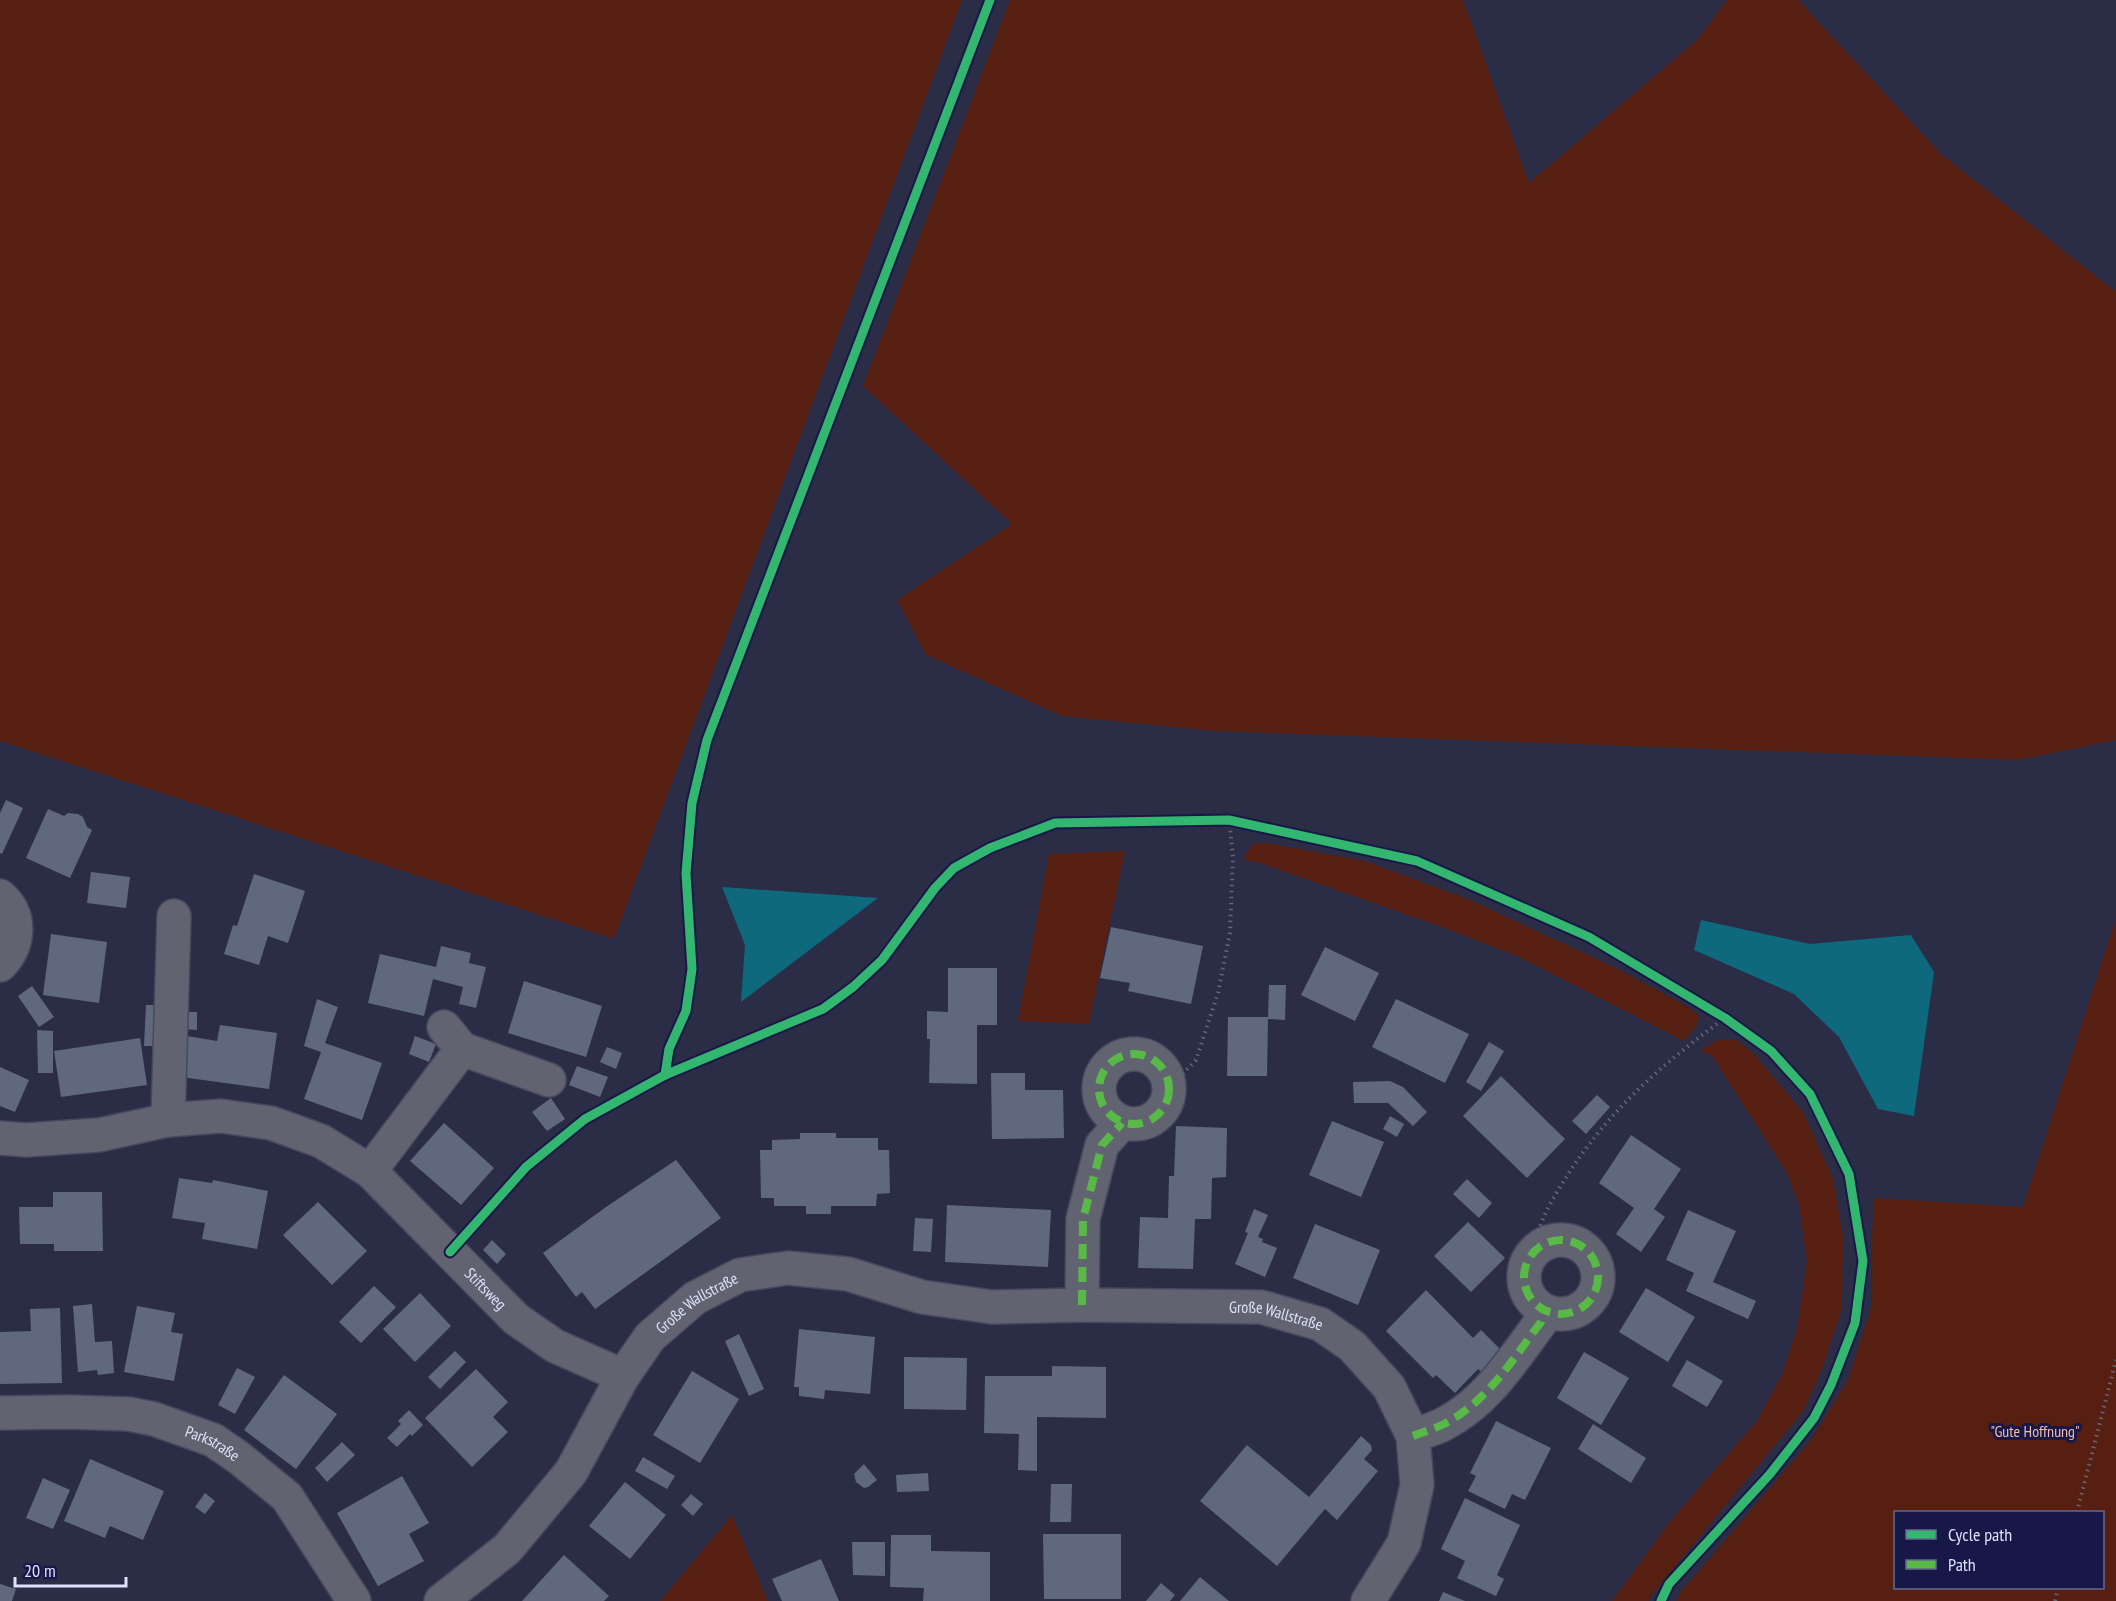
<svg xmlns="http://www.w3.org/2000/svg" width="2116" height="1601" viewBox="0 0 2116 1601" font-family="'PT Sans Narrow',sans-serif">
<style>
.green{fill:#571f12;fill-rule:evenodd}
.water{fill:#0e697d}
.building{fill:#60687d}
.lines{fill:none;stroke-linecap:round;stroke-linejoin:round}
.minor-casing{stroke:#46485e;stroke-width:36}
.path{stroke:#646675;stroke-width:4;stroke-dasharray:1.5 4.5;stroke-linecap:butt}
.minor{stroke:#626371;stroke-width:33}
.quiet{stroke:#58b947;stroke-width:8;stroke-dasharray:15 8;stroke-linecap:butt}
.cycleway-casing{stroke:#171848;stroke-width:13}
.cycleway{stroke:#33b770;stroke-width:9}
.labels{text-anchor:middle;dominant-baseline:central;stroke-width:6;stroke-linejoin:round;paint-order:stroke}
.street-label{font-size:16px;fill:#dde2fb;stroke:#171848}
.park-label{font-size:16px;fill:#f3bbab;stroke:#171848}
</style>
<rect width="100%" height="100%" fill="#2b2d47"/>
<g class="green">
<polygon points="0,0 962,0 614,939 0,741"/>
<polygon points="1010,0 1463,0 1529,183 1698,39 1727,0 1798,0 1941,154 2116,292 2116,740 2018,760 1214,731 1062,716 926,655 897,600 1012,524 863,386"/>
<polygon points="1256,843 1272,844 1365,861 1470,900 1614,967 1690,1008 1699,1016 1697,1025 1684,1041 1517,956 1442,927 1257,862 1243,860 1250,847"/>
<polygon points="1125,851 1089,1024 1018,1021 1049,854"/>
<path d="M2116 918V1601H1676L1680 1593 1810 1441 1848 1380 1871 1308V1252L1874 1198 2023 1207ZM2102 1512V1588H1896V1512Z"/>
<polygon points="1717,1040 1737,1040 1754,1054 1804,1114 1833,1179 1843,1237 1842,1308 1823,1366 1804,1410 1654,1592 1648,1601 1612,1601 1671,1520 1757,1421 1783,1372 1797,1328 1807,1262 1799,1205 1787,1173 1712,1056 1700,1050"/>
<polygon points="732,1515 768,1601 660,1601"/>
</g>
<g class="water">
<polygon points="722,887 878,898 741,1002 745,945"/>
<polygon points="1701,920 1810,944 1911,935 1934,972 1914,1116 1878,1109 1839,1037 1794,994 1694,950"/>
</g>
<g class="building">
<polygon points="6,800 23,808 2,854 0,853 0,813"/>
<polygon points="48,809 64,816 68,813 78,814 83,817 87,827 92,830 70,878 26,858"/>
<polygon points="91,872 130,877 126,908 87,903"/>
<polygon points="254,874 305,891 288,943 268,936 259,965 224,954 233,925 237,926"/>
<polygon points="1111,927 1203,946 1191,1004 1128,991 1130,983 1100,978"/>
<polygon points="51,934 107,942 99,1003 43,995"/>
<polygon points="441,946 471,953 469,963 486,967 476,1008 459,1004 463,987 433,979 424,1016 368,1003 380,954 436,967"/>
<polygon points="1325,947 1379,973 1355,1021 1301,995"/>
<polygon points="948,968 997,968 997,1025 977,1025 977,1084 929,1083 930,1039 927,1039 927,1011 948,1012"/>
<polygon points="524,981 602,1006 586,1057 508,1033"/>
<polygon points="1269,985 1286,985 1285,1020 1268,1019"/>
<polygon points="32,986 54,1017 39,1027 18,996"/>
<polygon points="317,999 338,1007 325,1043 382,1063 362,1120 304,1099 321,1052 304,1046"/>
<polygon points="1396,999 1469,1034 1445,1083 1372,1047"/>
<polygon points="146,1005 163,1005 161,1046 144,1046"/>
<polygon points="183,1012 197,1012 197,1030 183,1029"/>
<polygon points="1228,1017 1268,1017 1267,1076 1227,1076"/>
<polygon points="220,1025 277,1033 269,1089 181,1077 187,1036 217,1041"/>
<polygon points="37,1030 53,1031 53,1073 38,1073"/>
<polygon points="415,1036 436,1044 429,1062 409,1054"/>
<polygon points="140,1038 147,1085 61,1097 54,1051"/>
<polygon points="1489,1042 1504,1051 1481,1091 1466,1082"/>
<polygon points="607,1047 622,1053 616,1069 600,1062"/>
<polygon points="577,1066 608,1077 600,1097 569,1085"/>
<polygon points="0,1067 29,1080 15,1112 0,1106"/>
<polygon points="991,1073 1025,1073 1025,1090 1063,1090 1064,1138 992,1139"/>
<polygon points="1501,1076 1565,1139 1527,1178 1463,1116"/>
<polygon points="1390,1081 1403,1087 1427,1112 1413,1126 1388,1103 1354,1103 1353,1082"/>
<polygon points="1597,1095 1610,1107 1586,1134 1572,1121"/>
<polygon points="551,1098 565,1119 547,1131 532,1112"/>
<polygon points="1390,1116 1404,1124 1397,1137 1383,1129"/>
<polygon points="1332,1121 1384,1142 1361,1197 1309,1175"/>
<polygon points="444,1123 494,1168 461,1205 410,1161"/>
<polygon points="1176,1126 1227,1128 1226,1177 1212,1178 1211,1219 1195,1219 1193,1269 1138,1268 1140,1217 1168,1218 1169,1176 1174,1176"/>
<polygon points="800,1133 836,1133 836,1138 878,1138 878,1150 889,1150 890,1193 877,1194 876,1206 831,1206 831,1214 806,1214 806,1206 774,1206 774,1198 761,1198 760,1150 772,1150 772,1140 800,1139"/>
<polygon points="1631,1135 1681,1169 1654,1209 1665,1217 1641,1252 1616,1234 1634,1208 1599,1183"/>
<polygon points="676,1160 721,1218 595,1309 582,1292 576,1297 543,1253 606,1207"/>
<polygon points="179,1178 212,1183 213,1180 268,1191 257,1249 202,1239 205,1223 172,1218"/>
<polygon points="1467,1179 1492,1203 1479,1218 1453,1194"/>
<polygon points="53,1192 102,1192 103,1251 54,1251 54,1244 20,1244 19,1207 53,1207"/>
<polygon points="318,1202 367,1251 332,1285 283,1235"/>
<polygon points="947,1205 1051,1210 1048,1267 945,1262"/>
<polygon points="1254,1209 1268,1215 1258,1237 1263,1239 1262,1242 1277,1248 1265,1277 1235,1264 1248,1233 1245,1232"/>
<polygon points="1688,1210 1736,1231 1713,1282 1756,1301 1748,1319 1686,1291 1694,1273 1666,1260"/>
<polygon points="915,1218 933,1219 931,1252 913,1251"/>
<polygon points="1468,1222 1505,1258 1471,1292 1434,1256"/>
<polygon points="1315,1224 1380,1250 1358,1305 1293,1278"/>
<polygon points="492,1240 506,1254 497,1264 483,1250"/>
<polygon points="374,1286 396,1307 361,1343 339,1322"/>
<polygon points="1646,1288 1695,1317 1668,1362 1619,1332"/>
<polygon points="1426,1290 1473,1338 1481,1330 1505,1354 1485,1375 1478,1369 1455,1393 1436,1375 1433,1378 1386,1331"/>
<polygon points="420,1293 451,1326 415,1362 383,1329"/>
<polygon points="92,1304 95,1342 112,1341 114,1373 98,1375 97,1370 78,1372 73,1306"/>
<polygon points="137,1306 175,1313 171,1332 183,1334 174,1381 124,1372"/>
<polygon points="60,1308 62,1383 0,1384 0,1332 31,1331 30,1309"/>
<polygon points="799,1329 875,1337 870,1394 825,1390 824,1399 799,1396 799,1387 794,1387"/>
<polygon points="739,1334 764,1389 749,1396 725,1341"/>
<polygon points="455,1351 466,1362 440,1389 428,1377"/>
<polygon points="1584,1352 1629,1378 1601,1425 1557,1398"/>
<polygon points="904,1357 967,1358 966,1410 904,1409"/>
<polygon points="1687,1360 1723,1381 1707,1407 1672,1386"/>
<polygon points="1052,1366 1106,1367 1106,1418 1037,1417 1037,1471 1018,1470 1019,1434 984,1433 985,1376 1052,1376"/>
<polygon points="237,1368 255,1377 235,1414 218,1405"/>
<polygon points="476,1369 508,1402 493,1417 508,1432 472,1467 425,1418"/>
<polygon points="692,1371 739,1399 700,1463 653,1435"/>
<polygon points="284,1375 337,1414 296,1469 244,1430"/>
<polygon points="409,1410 423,1425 412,1436 410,1434 397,1447 387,1438 401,1424 398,1421"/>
<polygon points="1496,1421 1551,1448 1525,1500 1512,1494 1505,1509 1468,1491 1476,1476 1470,1473"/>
<polygon points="1593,1424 1646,1458 1631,1483 1578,1449"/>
<polygon points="1361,1436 1371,1445 1372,1450 1364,1459 1378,1471 1337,1520 1325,1509 1277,1566 1200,1501 1247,1445 1309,1497"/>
<polygon points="342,1442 355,1455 327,1482 315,1468"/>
<polygon points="643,1457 675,1476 667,1489 635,1471"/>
<polygon points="90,1459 164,1491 143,1540 110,1526 105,1538 64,1521"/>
<polygon points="864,1464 877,1480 868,1487 864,1488 856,1482 854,1474"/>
<polygon points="928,1473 929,1491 897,1492 896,1475"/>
<polygon points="402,1476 429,1523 409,1534 424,1561 378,1586 337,1513"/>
<polygon points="43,1478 70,1490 53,1529 26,1518"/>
<polygon points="625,1482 666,1515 630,1559 589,1526"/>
<polygon points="1051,1484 1072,1484 1071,1522 1050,1522"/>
<polygon points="205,1493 215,1501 205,1514 195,1507"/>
<polygon points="691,1494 703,1504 693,1516 681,1505"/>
<polygon points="1465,1498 1520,1525 1497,1575 1504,1579 1496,1596 1457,1578 1465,1561 1441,1549"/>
<polygon points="1043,1534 1121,1534 1121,1599 1044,1599"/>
<polygon points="891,1535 931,1535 931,1551 990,1552 990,1601 923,1601 924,1588 890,1587"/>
<polygon points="852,1542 885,1542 885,1576 853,1575"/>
<polygon points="564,1555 609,1596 604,1601 522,1601"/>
<polygon points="821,1559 839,1601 782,1601 772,1579"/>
<polygon points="1200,1577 1229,1601 1180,1601"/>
<polygon points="1161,1583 1175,1595 1170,1601 1146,1601"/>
<polygon points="0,1584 16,1589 12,1601 0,1601"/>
<polygon points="1443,1592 1465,1601 1439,1601"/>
</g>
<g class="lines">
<defs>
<g id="minor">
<path d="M0 896C22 915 20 945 0 965"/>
<polyline points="444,1027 462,1049 549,1080"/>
<circle cx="1134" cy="1089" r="35"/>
<polyline points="168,1120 174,916"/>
<path id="s1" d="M0 1138 26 1140 99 1135 168 1120 221 1116 271 1123 321 1141 370 1171 516 1319 555 1346 623 1376"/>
<polyline points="370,1171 462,1049"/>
<circle cx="1561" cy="1277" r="37"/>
<polyline points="1082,1305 1083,1219 1102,1145 1122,1123"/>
<path id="s2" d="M0 1413 68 1412 129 1414 154 1419 213 1440 238 1457 287 1497 354 1601"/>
<path d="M1413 1436C1423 1432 1434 1429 1444 1424 1487 1402 1513 1359 1541 1322L1544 1311"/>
<path id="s3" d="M441 1601 507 1549 571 1472 623 1376 650 1337 695 1298 740 1275 788 1268 848 1274 922 1297 992 1307 1082 1305 1261 1307 1320 1324 1352 1346 1389 1387 1413 1436 1417 1485 1404 1543 1368 1601"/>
</g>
</defs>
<use href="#minor" class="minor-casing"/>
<g class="path">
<polyline points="1170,1087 1196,1060 1218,993 1230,933 1233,857 1229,820"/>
<path d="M1535 1249C1537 1224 1552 1200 1565 1179 1607 1112 1662 1064 1725 1018"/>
<polyline points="2077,1512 2116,1360"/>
<polyline points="2055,1601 2058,1588"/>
</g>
<use href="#minor" class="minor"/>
<g class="quiet">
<circle cx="1134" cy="1089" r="35"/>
<circle cx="1561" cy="1277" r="37"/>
<polyline points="1082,1305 1083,1219 1102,1145 1122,1123"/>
<path d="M1413 1436C1423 1432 1434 1429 1444 1424 1487 1402 1513 1359 1541 1322L1544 1311"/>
</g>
<defs>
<g id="cycleway">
<polyline points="990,0 707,740 692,803 686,873 692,969 686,1011 669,1049 665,1075 823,1009 853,987 882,960 935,888 954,868 990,848 1055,823 1229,820 1417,861 1589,937 1725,1018 1771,1051 1810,1094 1849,1174 1863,1261 1855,1323 1831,1385 1814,1418 1770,1474 1669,1584 1661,1601"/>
<polyline points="450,1252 526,1167 585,1119 665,1075"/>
</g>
</defs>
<use href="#cycleway" class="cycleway-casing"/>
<use href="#cycleway" class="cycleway"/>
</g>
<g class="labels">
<g class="street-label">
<text stroke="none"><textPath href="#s1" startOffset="549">Stiftsweg</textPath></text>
<text stroke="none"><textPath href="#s3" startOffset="399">Große Wallstraße</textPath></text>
<text stroke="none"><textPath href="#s3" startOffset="993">Große Wallstraße</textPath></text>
<text stroke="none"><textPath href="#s2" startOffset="218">Parkstraße</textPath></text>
</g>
<g class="park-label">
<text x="2035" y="1431">"Gute Hoffnung"</text>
</g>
</g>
<rect x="1894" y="1511" width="210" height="78" fill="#171848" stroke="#666990" stroke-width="1.5"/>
<rect x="1906" y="1530" width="30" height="9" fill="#33b770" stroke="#666990" stroke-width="1.5"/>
<text x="1948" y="1541" font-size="18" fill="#dde2fb">Cycle path</text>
<rect x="1906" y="1560" width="30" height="9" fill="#58b947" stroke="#666990" stroke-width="1.5"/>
<text x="1948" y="1571" font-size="18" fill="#dde2fb">Path</text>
<path d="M15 1577v9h111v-9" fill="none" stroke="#dde2fb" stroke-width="3"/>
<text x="24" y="1577" font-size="18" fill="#dde2fb" stroke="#171848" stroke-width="4.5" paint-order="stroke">20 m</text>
</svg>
